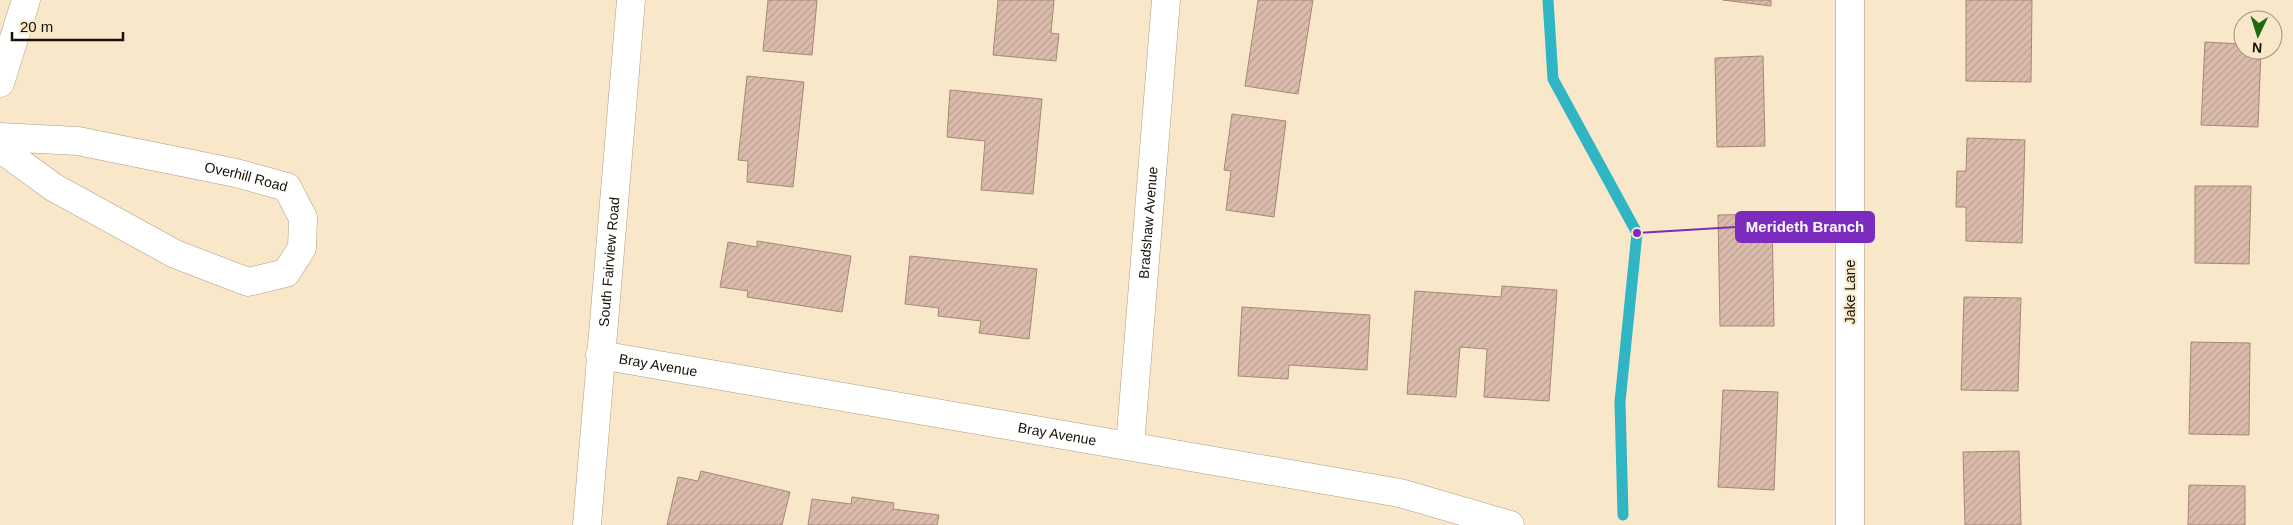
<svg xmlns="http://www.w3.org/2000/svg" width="2293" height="525" viewBox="0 0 2293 525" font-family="Helvetica,sans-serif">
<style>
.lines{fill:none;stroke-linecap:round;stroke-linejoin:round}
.stream{stroke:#2fb5c3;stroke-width:11}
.building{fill:url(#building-hatch);stroke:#a68878}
.minor-casing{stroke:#ae9d81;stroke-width:29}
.tertiary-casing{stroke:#ae9d81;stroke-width:29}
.minor{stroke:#fff;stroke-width:28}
.tertiary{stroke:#fff;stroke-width:28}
.labels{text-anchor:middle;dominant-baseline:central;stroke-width:4;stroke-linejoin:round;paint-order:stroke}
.street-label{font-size:14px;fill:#171006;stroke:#f9e7c9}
.leader{fill:none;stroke:#7b2cbf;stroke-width:2}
.callout-dot{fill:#7b2cbf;stroke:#f9e7c9;stroke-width:2}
.callout{fill:#7b2cbf;stroke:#7b2cbf;stroke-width:2}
.callout-label{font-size:15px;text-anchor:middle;font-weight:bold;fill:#fff}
</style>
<defs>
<pattern id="building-hatch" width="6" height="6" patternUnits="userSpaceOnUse" patternTransform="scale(1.25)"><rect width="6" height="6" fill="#dbbbab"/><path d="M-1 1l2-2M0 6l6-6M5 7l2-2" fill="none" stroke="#bba092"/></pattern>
</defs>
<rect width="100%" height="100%" fill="#f9e7c9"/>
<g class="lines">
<polyline class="stream" points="1548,0 1553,79 1637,233 1620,402 1623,515"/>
</g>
<g class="building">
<polygon points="768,0 817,0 812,55 763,51"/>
<polygon points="998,0 1054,0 1051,33 1059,34 1056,61 993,55"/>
<polygon points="1258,0 1313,0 1298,94 1245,86"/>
<polygon points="1723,0 1771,0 1771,6"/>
<polygon points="1966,0 2032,0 2031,82 1966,81"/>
<polygon points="2205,42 2243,44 2243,50 2261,50 2258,127 2201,125"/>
<polygon points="1763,56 1765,146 1717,147 1715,58"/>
<polygon points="747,76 804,82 793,187 747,182 748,161 738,160"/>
<polygon points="950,90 1042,99 1033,194 981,190 985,141 947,137"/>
<polygon points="1232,114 1286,121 1274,217 1226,210 1231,171 1224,170"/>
<polygon points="1967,138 2025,140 2022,243 1966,241 1966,207 1956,207 1957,171 1966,171"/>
<polygon points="2195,186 2251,186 2249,264 2195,263"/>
<polygon points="1772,214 1774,326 1720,326 1718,215"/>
<polygon points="757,241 851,256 842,312 747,297 748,291 720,287 728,242 757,247"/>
<polygon points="910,256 1037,269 1029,339 979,333 981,321 938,316 939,308 905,304"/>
<polygon points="1502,286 1557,290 1549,401 1484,397 1487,349 1460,347 1456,397 1407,394 1415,291 1501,297"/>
<polygon points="1964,297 2021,298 2018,391 1961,390"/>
<polygon points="1242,307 1370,315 1367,370 1289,365 1288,379 1238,376"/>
<polygon points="2191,342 2250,343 2249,435 2189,434"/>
<polygon points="1723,390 1778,392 1774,490 1718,487"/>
<polygon points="2019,451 2021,525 1965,525 1963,452"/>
<polygon points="701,471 790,492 782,525 667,525 678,477 698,481"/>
<polygon points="2189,485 2245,486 2245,525 2188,525"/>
<polygon points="852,497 894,503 893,509 939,515 937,525 808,525 812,499 851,504"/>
</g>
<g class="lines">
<defs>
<g id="minor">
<polyline points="0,83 26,0"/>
<path id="s1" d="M0 137 78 141 236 173 287 187 303 218 302 248 286 273 248 282 175 254 53 187 0 148"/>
<path id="s2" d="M600 355 1400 493 1510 525"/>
<path id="s3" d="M1130 446 1166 0"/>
<polyline points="1850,525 1850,0"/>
</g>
<g id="tertiary">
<path id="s4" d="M587 525 631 0"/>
</g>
</defs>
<use href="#minor" class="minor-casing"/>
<use href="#tertiary" class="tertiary-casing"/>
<use href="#minor" class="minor"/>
<use href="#tertiary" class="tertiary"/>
</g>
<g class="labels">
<g class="street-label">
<text stroke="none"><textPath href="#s1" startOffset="250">Overhill Road</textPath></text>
<text stroke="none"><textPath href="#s3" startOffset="224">Bradshaw Avenue</textPath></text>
<text stroke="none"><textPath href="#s4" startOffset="264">South Fairview Road</textPath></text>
<text transform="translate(1850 292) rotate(-90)">Jake Lane</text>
<text stroke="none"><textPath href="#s2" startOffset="59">Bray Avenue</textPath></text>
<text stroke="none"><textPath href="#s2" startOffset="464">Bray Avenue</textPath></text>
</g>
</g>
<path class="leader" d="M1637 233L1736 227"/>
<circle class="callout-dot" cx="1637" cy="233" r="5"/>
<rect class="callout" x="1736" y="212" width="138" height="30" rx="5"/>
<g class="callout-label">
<text x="1805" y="232">Merideth Branch</text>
</g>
<g transform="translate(2258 35) rotate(184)"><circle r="24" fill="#f9e7c9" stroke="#9f917b"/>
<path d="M0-4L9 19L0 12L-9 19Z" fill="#1d6b0d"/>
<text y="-8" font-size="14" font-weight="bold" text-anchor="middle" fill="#171006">N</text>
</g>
<path d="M12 32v8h111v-8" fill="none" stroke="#171006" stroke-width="2.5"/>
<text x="20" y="32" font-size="15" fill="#171006" stroke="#f9e7c9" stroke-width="4" paint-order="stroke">20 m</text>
</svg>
